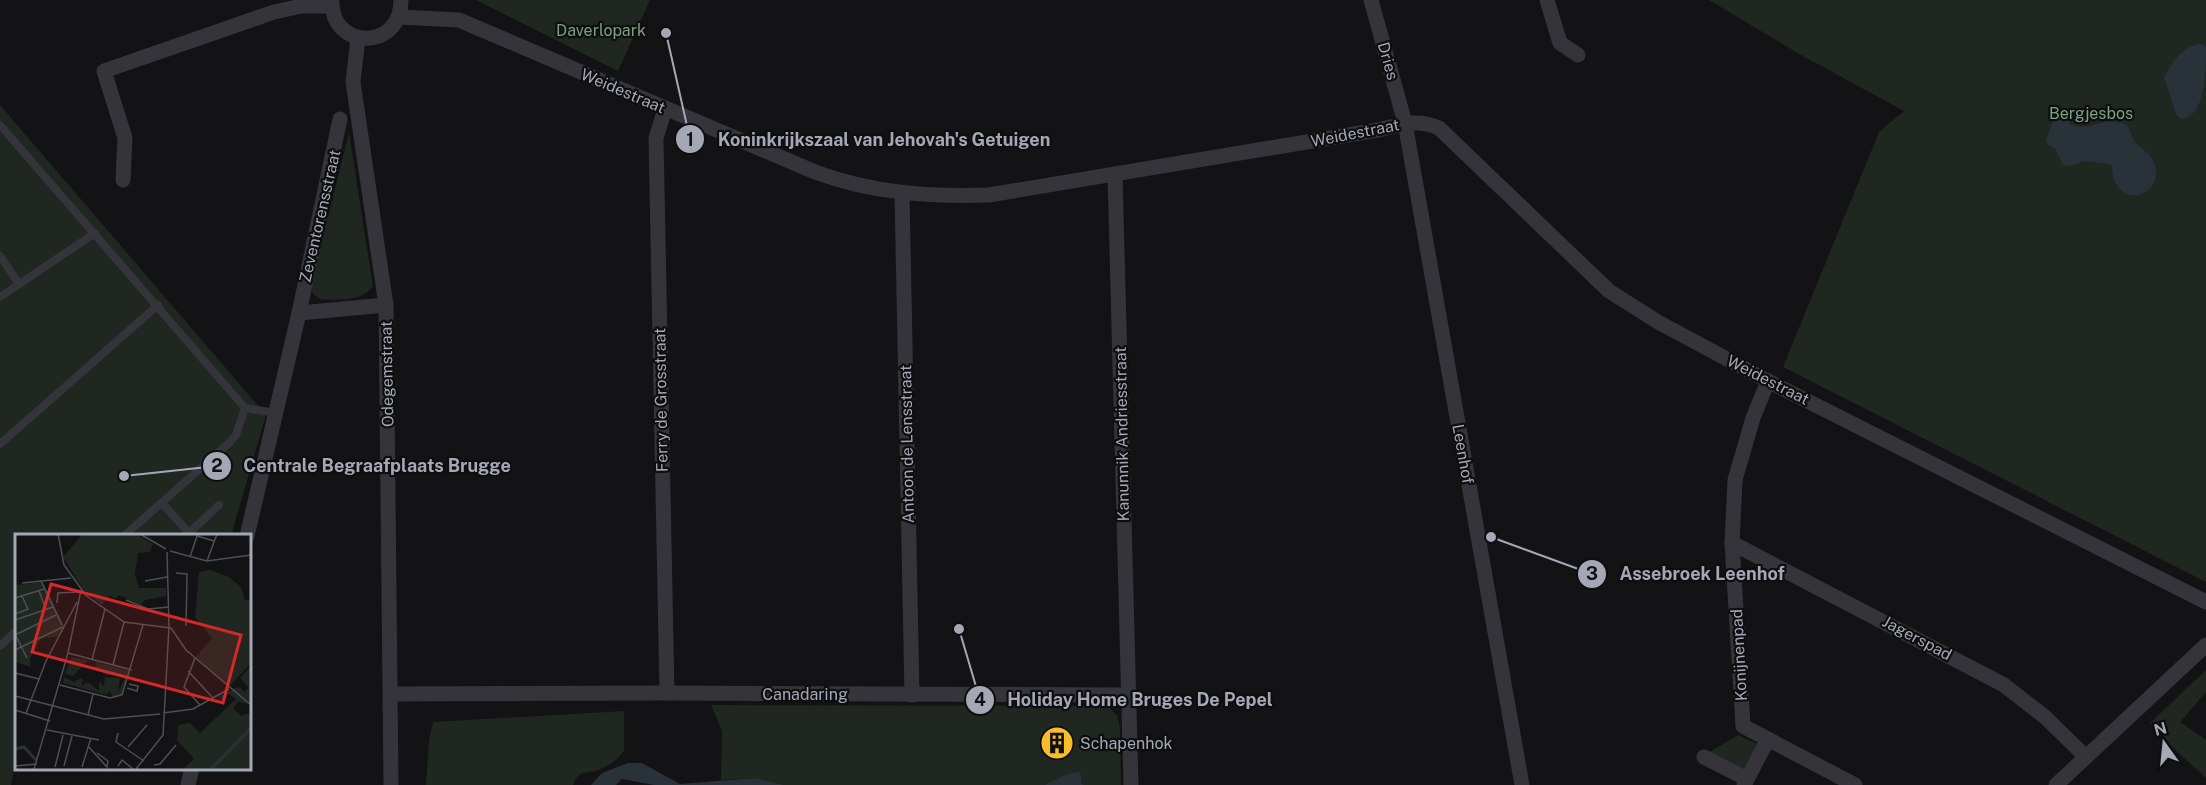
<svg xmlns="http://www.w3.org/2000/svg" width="2206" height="785" viewBox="0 0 2206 785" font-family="'Public Sans',sans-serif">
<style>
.green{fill:#1f2720}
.water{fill:#293139}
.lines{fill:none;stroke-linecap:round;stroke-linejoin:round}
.lane{stroke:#34343a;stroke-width:8}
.street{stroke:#34343a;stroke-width:15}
.labels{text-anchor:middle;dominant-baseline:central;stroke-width:4.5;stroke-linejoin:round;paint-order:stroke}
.park-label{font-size:16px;fill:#7aa17f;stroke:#0e0e10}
.street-label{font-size:16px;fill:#a4a8b5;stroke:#0e0e10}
.poi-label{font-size:16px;fill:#a4a8b5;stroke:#0e0e10;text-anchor:start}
.inset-river{fill:none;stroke:#293139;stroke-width:3}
.inset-road{fill:none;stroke:#4d4f55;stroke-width:1.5}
.view{fill:#d62828;fill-opacity:0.15;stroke:#d62828;stroke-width:3}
.inset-edge{fill:none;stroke:#a4a8b5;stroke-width:3}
.leader{fill:none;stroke:#a4a8b5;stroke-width:2}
.callout-dot{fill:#a4a8b5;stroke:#0e0e10;stroke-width:2}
.mark-label{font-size:18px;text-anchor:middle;font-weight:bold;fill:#111}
.callout-label{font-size:18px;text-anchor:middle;font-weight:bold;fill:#a4a8b5;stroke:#0e0e10;stroke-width:4.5;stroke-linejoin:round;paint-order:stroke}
</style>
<rect width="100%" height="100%" fill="#131315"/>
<g class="green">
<polygon points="476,0 650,0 618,71"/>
<polygon points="1709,0 2206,0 2206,582 1783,367 1879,132 1904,111 1801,55"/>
<polygon points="0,105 266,415 231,536 16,536 16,756 11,785 0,785"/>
<path d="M349 133 373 286C362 302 339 299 322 300L313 294 311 284Z"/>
<polygon points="2206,670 2206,692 2180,722 2206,740 2206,778 2169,744 2150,723"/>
<polygon points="711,705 1107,706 1117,715 1120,728 1121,785 1083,785 1083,780 1067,774 1044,785 785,785 755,778 721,780 722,731"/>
<path d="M624 711V750C621 758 605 768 596 771 584 774 579 770 573 785H426L429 740 433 722Z"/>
<polygon points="1738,735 1757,744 1744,769 1708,753"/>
</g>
<g class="water">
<path d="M2200 44 2206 47C2206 70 2206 117 2181 119L2176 114 2164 77C2172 63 2182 46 2200 44Z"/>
<path d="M2052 108 2068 111 2070 125C2076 126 2083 128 2089 126 2106 122 2109 118 2127 125 2130 130 2132 137 2135 142 2141 149 2151 154 2154 162 2165 190 2130 210 2115 182 2112 177 2113 170 2111 164L2084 161 2072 166 2063 165 2055 149 2048 145 2046 141 2052 122 2047 111Z"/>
<polygon points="628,763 642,763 680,784 755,778 785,785 654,785 622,779 616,785 591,785 602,773"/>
<polygon points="1080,772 1083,785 1044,785 1067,774"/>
</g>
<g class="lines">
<g class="lane">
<polyline points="0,125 245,408"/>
<polyline points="0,256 19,284"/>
<polyline points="0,297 95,233"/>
<polyline points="0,444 158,305"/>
<polyline points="162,503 189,533 219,505"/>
<polyline points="124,536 230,442 236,435 245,408 276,413"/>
<polyline points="0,646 16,631"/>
</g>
<g class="street">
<path d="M332 0C330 50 401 52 401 0"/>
<polyline points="1371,0 1405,123 1522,785"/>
<polyline points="1547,0 1560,43 1578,55"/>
<path d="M399 17 459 20 815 172C872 193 929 197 989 195L1378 130C1399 125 1418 118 1439 128L1609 291 1658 322 1768 381 2206 602"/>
<polyline points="358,38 353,82 386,305 391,785"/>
<polyline points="665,109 656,138 667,693"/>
<polyline points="1115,174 1131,785"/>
<polyline points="123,180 125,138 104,71 274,12 302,6 332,6"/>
<polyline points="902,194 912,695"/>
<polyline points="299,313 386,305"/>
<polyline points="1768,381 1753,418 1735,480 1732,543 1743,726 1855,785"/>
<polyline points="247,536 299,313 340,119"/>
<polyline points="1732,543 2004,685 2045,717 2086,757"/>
<polyline points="391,694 667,693 1128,695"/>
<polyline points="1704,757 1747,779"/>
<polyline points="188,785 192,768"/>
<polyline points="1744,785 1768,739"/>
<polyline points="2056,785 2206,645"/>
</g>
</g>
<defs>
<symbol id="building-disc" viewBox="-11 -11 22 22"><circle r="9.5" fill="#f7be29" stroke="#0e0e10"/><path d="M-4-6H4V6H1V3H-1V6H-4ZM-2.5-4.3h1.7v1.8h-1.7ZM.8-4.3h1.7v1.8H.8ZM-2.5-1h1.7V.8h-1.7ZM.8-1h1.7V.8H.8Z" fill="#111"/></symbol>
</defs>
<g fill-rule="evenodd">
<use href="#building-disc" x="1038" y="724" width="38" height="38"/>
</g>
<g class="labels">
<g class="park-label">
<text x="601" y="30">Daverlopark</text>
<text x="2091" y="113">Bergjesbos</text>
</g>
<g class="street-label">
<text transform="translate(1388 61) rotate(74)">Dries</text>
<text transform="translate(623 91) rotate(23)">Weidestraat</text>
<text transform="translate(1355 133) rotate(-11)">Weidestraat</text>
<text transform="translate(320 216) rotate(-77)">Zeventorensstraat</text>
<text transform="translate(387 374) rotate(-91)">Odegemstraat</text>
<text transform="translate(1768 380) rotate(27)">Weidestraat</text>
<text transform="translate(661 400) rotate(-91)">Ferry de Grosstraat</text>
<text transform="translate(1122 434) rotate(-91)">Kanunnik Andriesstraat</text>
<text transform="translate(907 444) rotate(-91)">Antoon de Lensstraat</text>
<text transform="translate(1463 454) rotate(80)">Leenhof</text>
<text transform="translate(1917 638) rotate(28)">Jagerspad</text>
<text transform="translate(1739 655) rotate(-93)">Konijnenpad</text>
<text x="805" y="694">Canadaring</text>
</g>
<g class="poi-label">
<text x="1080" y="743">Schapenhok</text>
</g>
</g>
<g transform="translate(15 534)">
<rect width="236" height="236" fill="#131315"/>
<path d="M68 0H121L138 10 135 18 123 19 120 40 124 54H151V62L130 66 126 71 104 61 100 65 95 61 87 71 68 55 48 23ZM195 36 214 43 226 53 230 66H235V130L214 153 181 123 197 104 180 83 184 38ZM28 48 49 92 42 103 26 104 15 125 16 133 0 128V51ZM56 123 73 126 58 142 50 140ZM81 128 115 137 107 161 98 163 94 157 92 161 48 149 49 143 59 148 65 144 68 146 66 152 73 148 84 157V148L89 152 90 143 105 144 103 158 111 142 91 141 80 134ZM235 133V170L223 168 218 174 226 182 235 179V235H168L179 225 162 206 163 191 175 189 185 199 221 165 214 160 207 163 209 169 205 163 219 154 225 153 229 158 234 154 225 144Z" fill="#1f2720"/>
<path class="inset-river" d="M0 215 9 213 21 226M196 235 236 194"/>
<path class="inset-road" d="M43 0 49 31 70 60M125 0 151 15M155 17 192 27 236 21M175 23 182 2 199 7M192 27 202 0M161 39 172 40 171 92M26 47 47 91M130 47 152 43M7 49 56 44M24 57 31 75M70 61 109 88 156 94 171 116 236 171M0 64 29 55M111 66 133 75 154 73M42 69 43 59 64 58M0 80 13 75 7 62M0 86 38 73M0 101 41 81M1 102 12 124M0 116 50 92M53 119 117 136M180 124 169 153 185 171M77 126 90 75M98 131 109 88M173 137 198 164M0 139 24 145M45 151 95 164 107 161 128 91M112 154 122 157 123 152 114 150M0 162 89 185 145 180M0 176 35 187M11 179 31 127 62 68M148 179 178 175 214 155M73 181 78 160M32 196 84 206M103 199 101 208 129 227M73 212 92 233 93 227 82 219M113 213 132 191M139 231 145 230 161 211M0 232 22 230M49 232 57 202M103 232 107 226 118 235M40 233 48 201M67 233 76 204M19 235 53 119 66 56M121 235 148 201 154 93 152 18"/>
<path class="view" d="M36 50 226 101 208 169 17 118Z"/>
<rect width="236" height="236" class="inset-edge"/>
</g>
<path class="leader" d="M666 33L690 139M124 476L217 466M1491 537L1592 574M959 629L980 700"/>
<g class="callout-dot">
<circle cx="666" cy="33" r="6"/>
<circle cx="124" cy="476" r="6"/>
<circle cx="1491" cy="537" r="6"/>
<circle cx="959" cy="629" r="6"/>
<circle cx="690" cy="139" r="15"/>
<circle cx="217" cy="466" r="15"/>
<circle cx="1592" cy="574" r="15"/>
<circle cx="980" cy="700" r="15"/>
</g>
<g class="mark-label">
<text x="690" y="146">1</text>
<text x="217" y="472">2</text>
<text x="1592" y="580">3</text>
<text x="980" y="706">4</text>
</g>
<g class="callout-label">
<text x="884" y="146">Koninkrijkszaal van Jehovah's Getuigen</text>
<text x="377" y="472">Centrale Begraafplaats Brugge</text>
<text x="1702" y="580">Assebroek Leenhof</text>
<text x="1140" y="706">Holiday Home Bruges De Pepel</text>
</g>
<g transform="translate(2164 743) rotate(345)" stroke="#0e0e10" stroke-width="4.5" paint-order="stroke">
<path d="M0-4.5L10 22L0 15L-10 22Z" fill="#a4a8b5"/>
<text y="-9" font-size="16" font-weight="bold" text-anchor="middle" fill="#a4a8b5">N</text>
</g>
</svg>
